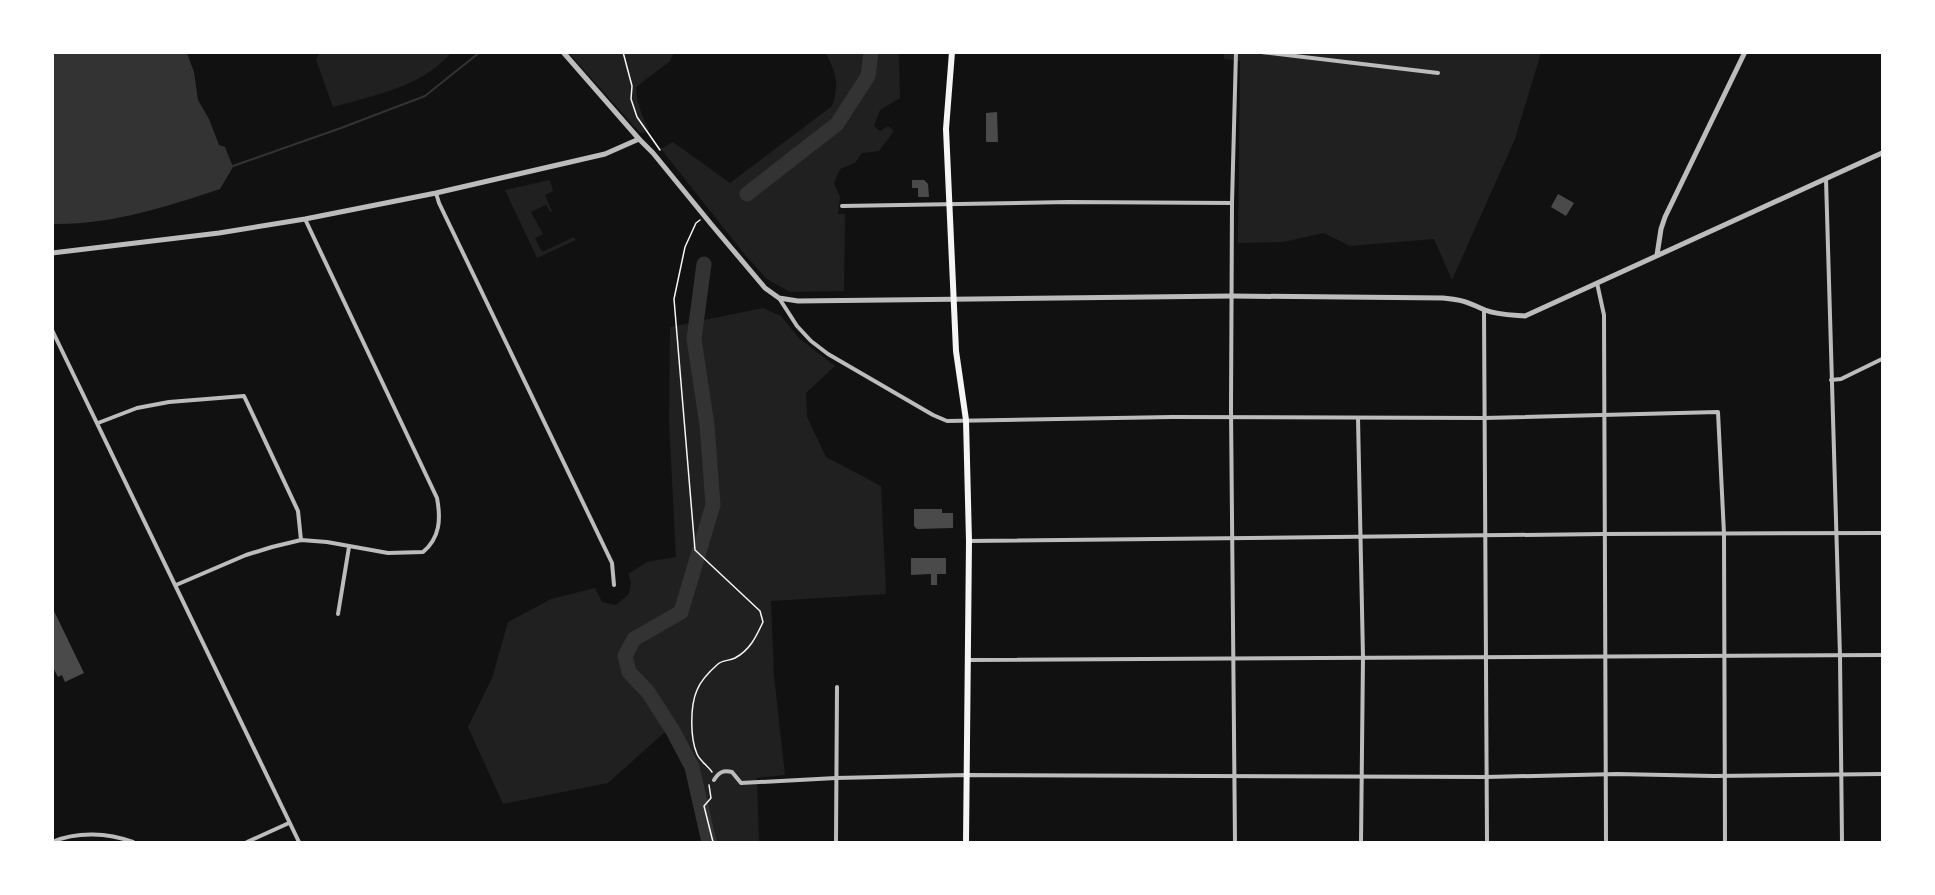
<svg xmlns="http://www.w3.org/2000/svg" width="1935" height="895" viewBox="0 0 1935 895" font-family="'PT Sans',sans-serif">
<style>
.green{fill:#202020}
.water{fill:#333}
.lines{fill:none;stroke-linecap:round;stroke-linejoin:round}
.stream{stroke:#333;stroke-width:2}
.river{stroke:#333;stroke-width:15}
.building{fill:#4a4a4a}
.path{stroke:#f5f5f5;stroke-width:1.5}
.minor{stroke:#bcbcbc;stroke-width:4}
.tertiary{stroke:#bcbcbc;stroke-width:5}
.primary{stroke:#f5f5f5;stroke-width:6}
</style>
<rect width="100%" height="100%" fill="#111"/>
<g class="green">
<path d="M319 53V52L451 53C422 87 375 95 333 107L316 60Z"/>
<path d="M569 53H674L669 62 636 87C637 104 642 116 649 130L644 133H640Z"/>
<path d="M826 53H899L900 98 880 110 874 126 880 131 888 126 894 131 879 151 862 153 855 163 840 169 834 183 840 197 838 214H845L844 291 790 292 767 279 746 256 661 149 673 142 730 183 832 106C840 83 836 74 826 53Z"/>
<polygon points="1224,53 1541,53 1515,139 1452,280 1434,239 1350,246 1324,233 1283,242 1238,243 1240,61 1224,59"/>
<polygon points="550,180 553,191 545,195 552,211 550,212 546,205 531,212 543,234 535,238 542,252 574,237 576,240 537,258 505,190"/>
<polygon points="763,308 781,316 799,338 835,366 806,393 807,417 826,457 881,486 886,594 771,601 774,676 785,775 757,778 759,842 706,842 703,781 676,722 608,783 503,804 468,727 492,678 508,622 551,599 595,588 602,602 616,605 629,594 631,582 628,574 647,562 676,557 669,422 670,327"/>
</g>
<path class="water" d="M53 52 187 53 194 72 198 100 209 119 219 145 225 147 233 167 220 189C166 207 110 225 53 224Z"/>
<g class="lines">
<polyline class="stream" points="233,166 341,128 425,96 480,52"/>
<g class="river">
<polyline points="747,194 837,124 868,76 871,52"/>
<polyline points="704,264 694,339 707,425 713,505 681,612 634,639 625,656 629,672 648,692 673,731 692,767 709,842"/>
</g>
</g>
<g class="building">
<polygon points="997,112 998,142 986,142 986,113"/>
<polygon points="912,180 924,180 928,184 929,197 918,197 918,188 912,188"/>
<polygon points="1558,194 1574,203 1566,216 1551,207"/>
<polygon points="914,509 942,509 942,513 953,513 953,528 917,529 914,526"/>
<polygon points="911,558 946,558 946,574 937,574 937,585 931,585 931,574 911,575"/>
<polygon points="52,607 84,673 65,682 62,675 58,677 52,666"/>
</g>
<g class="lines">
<g class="path">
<polyline points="623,52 632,86 631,99 637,117 660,150"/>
<path d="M700 220 696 223 685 247 674 299 695 550 760 611 763 622C756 637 750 650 735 658 729 661 722 660 718 664 710 671 701 680 697 690 690 706 690 738 697 754 700 761 708 766 712 772"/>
<polyline points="709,785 711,798 704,806 713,842"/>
</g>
<g class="minor">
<polyline points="1261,52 1438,73"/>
<polyline points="1826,179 1840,656 1842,842"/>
<polyline points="436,193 439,203 612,563 614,585"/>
<polyline points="842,206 1068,202 1232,203"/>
<polyline points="1597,283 1604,315 1606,842"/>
<polyline points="779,298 797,326 811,341 828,354 933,415 947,421 1172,417 1484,418 1718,412 1724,534 1725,842"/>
<polyline points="1484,310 1487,842"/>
<polyline points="52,330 299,842"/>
<polyline points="1831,380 1841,379 1882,359"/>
<polyline points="1358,418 1363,657 1361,842"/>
<polyline points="98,423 137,408 169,402 244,396 298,511 301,540"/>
<polyline points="969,541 1604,534 1882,533"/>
<path d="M176 585 246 555 272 547 301 540 327 542 388 553 423 552C440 538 441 519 437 498L305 219"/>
<polyline points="338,614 349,547"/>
<polyline points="968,660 1882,655"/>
<path d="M714 780C719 772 723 770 732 772L741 783 836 778 967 775 1486 777 1617 774 1714 776 1882 774"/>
<path d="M52 842C78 831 108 833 133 842"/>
<polyline points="247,842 289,823"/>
<polyline points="836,842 837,687"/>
<polyline points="1235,842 1231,409 1232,203 1236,52"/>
</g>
<g class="tertiary">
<path d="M563 52 639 139 653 153 711 224 765 288 779 298 798 301 1232 296 1443 298C1464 300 1467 302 1485 310 1497 315 1512 315 1525 316L1882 153"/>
<polyline points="52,253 219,233 305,219 436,193 605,154 639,139"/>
<polyline points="1657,255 1661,229 1665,217 1745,52"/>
</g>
<polyline class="primary" points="952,52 946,129 956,351 966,420 969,541 966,842"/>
</g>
<rect width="1935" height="895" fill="none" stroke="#ffffff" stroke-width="108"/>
</svg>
